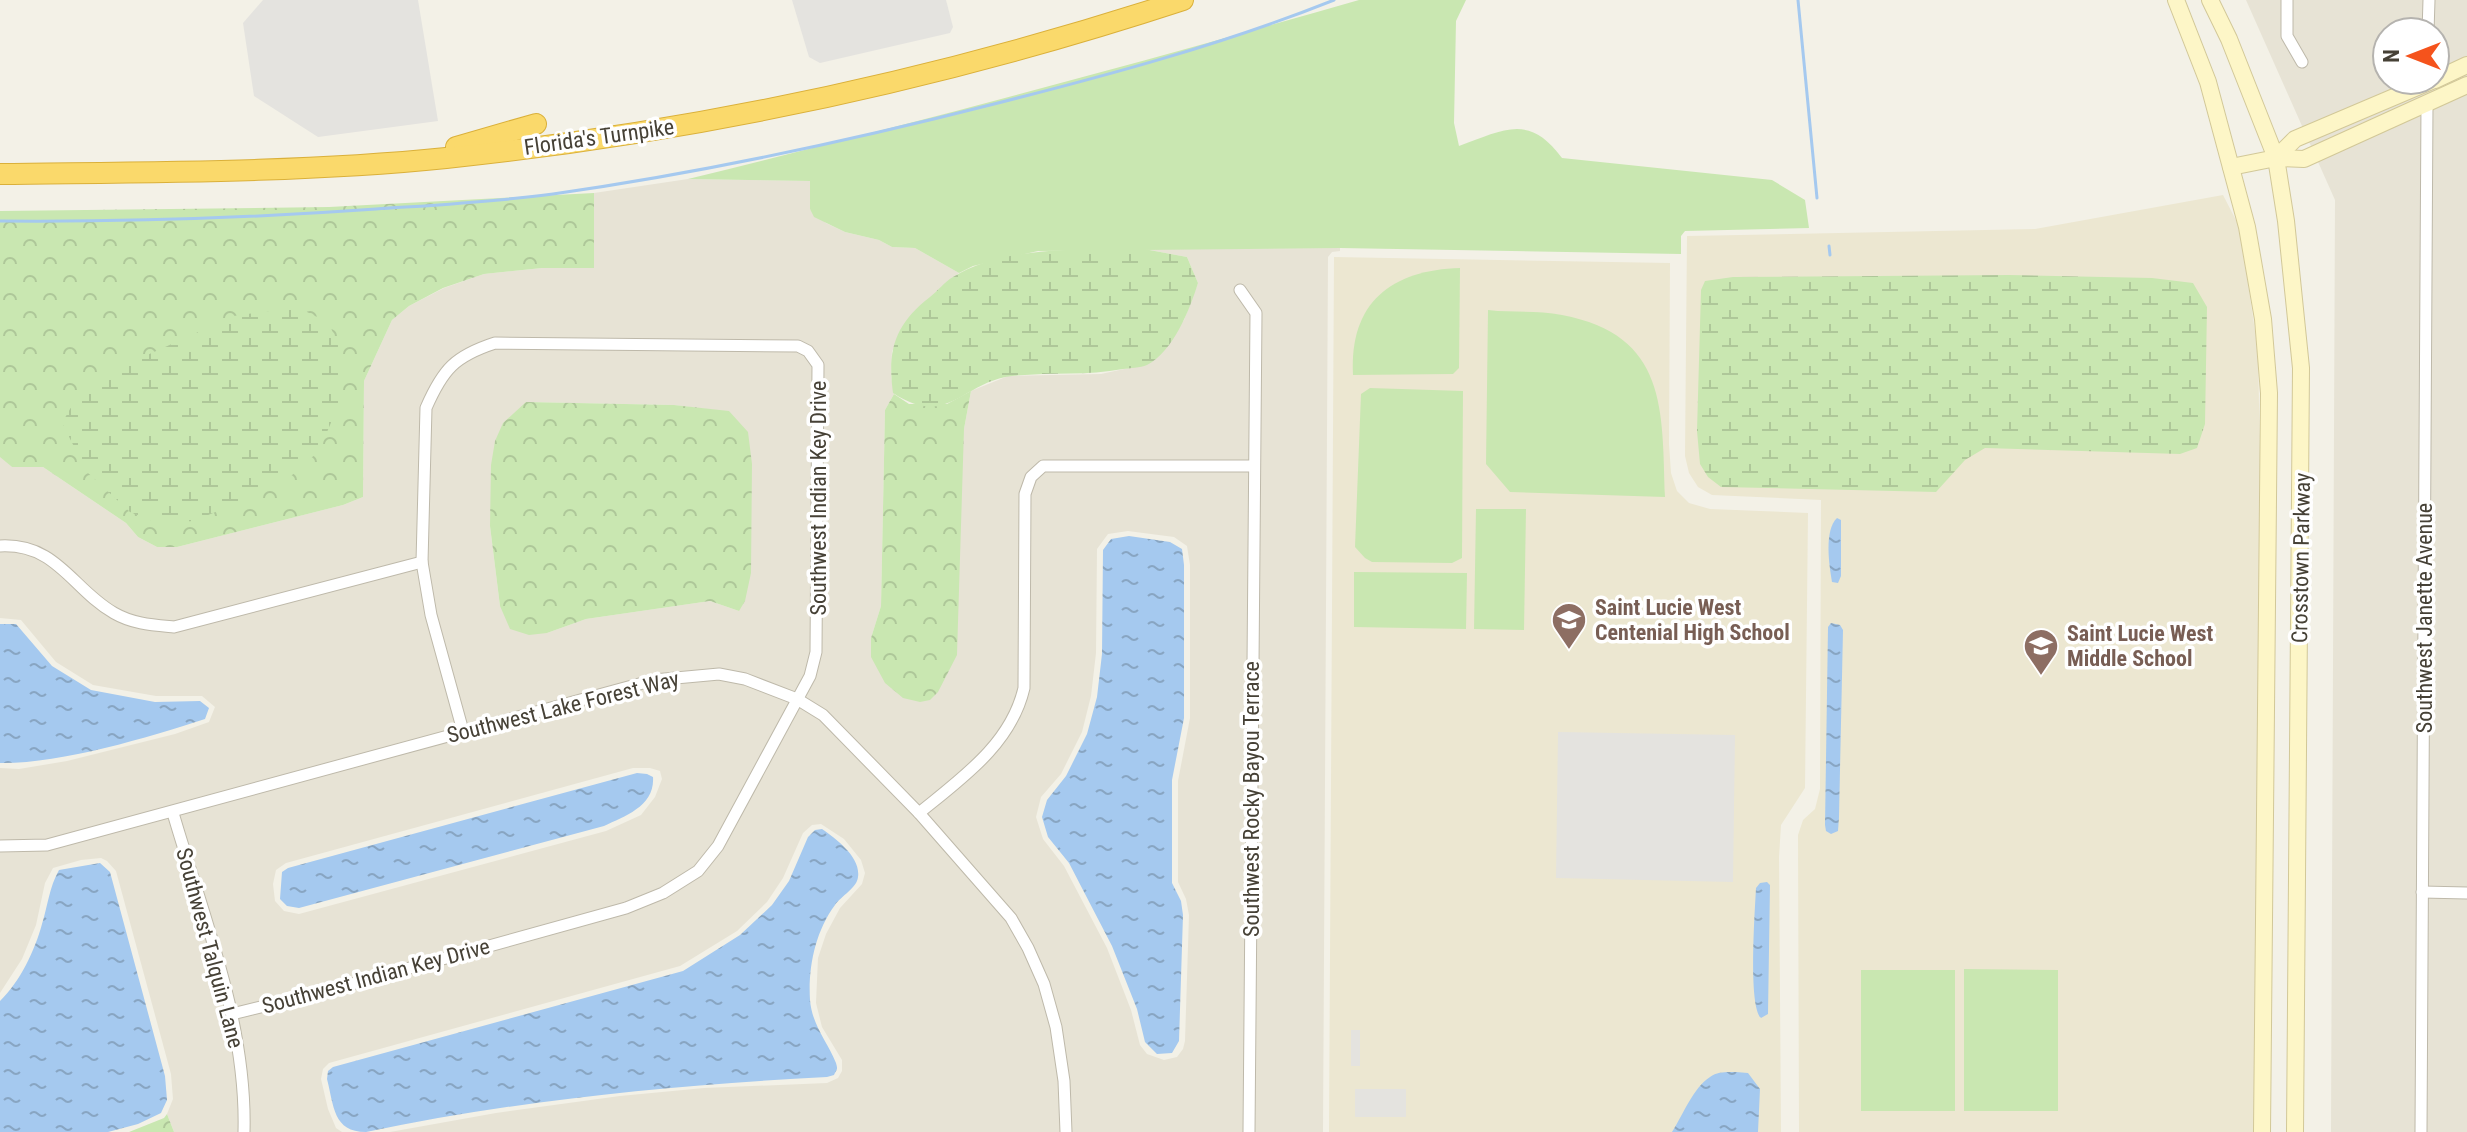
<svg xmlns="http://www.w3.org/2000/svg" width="2467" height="1132" viewBox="0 0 2467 1132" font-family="'Roboto Condensed',sans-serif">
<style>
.residential{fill:#e7e3d5;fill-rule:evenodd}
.education{fill:#ece7d1}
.green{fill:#c9e7b1}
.forest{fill:url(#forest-crowns)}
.wetland{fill:url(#wetland-marsh)}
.parking{fill:#e4e3df}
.water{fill:url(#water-ripples)}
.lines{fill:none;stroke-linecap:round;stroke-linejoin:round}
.stream{stroke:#a5c9ef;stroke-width:3}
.street-casing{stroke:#beb9aa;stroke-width:13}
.secondary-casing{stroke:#d2c898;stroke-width:18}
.highway-casing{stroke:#dab03a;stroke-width:22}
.street{stroke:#fff;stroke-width:11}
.secondary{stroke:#fdf6c7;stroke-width:16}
.highway{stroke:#fad96b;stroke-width:20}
.labels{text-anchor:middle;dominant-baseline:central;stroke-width:7;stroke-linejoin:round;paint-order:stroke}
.street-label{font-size:22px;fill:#464136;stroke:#fff}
.education-label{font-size:22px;font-weight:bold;fill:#785e54;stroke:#fff;text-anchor:start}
</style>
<defs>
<pattern id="forest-crowns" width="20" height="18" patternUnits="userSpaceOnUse" patternTransform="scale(2)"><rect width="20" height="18" fill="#c9e7b1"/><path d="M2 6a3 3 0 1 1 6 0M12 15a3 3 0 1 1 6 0" fill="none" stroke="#aec799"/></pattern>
<pattern id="wetland-marsh" width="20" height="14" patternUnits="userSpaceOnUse" patternTransform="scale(2)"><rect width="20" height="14" fill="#c9e7b1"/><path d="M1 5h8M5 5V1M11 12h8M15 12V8" fill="none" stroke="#aec799"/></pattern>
<pattern id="water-ripples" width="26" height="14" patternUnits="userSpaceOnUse" patternTransform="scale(2)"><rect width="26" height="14" fill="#a5c9ef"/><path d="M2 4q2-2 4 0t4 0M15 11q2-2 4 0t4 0" fill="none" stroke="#88a5c2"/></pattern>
</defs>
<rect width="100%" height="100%" fill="#f3f1e7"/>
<g class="residential">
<path d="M2246 0H2467V1132H2331L2335 200ZM2387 32H2435V80H2387Z"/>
<path d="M688 179 811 181 810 209 826 223 845 232 879 240 892 247 915 248 959 273 936 292 892 351 891 376 894 394 885 410 881 606 871 638 964 429 971 391 1008 376 1101 374 1147 364 1184 320 1198 283 1187 257 1144 249 1340 248V251L1332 252 1328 257 1323 1132H390L496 1113 620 1096 704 1088 827 1083 838 1078 842 1071V1060L822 1027 816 1003 818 958 826 934 840 908 862 884 865 873 861 860 844 839 821 824 812 825 803 833 783 878 767 902 737 931 680 966 329 1063 323 1069 321 1079 328 1109 336 1128 342 1132H174L167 1114 173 1099 171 1074 116 871 107 861 101 858 81 860 53 868 45 883 36 925 22 959 0 993V768L19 769 67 761 175 734 209 722 215 707 202 696H156L93 685 56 662 21 620 0 618V456L12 467H43L126 523 138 537 157 547H177L343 505 363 497 364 381 392 320 409 306 444 288 484 274 542 268H594V193ZM526 402 674 405 730 412 739 611 710 601 586 619 547 633 500 606 490 526ZM1128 531 1174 537 1187 546 1190 565V718L1178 781V882L1186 899 1189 915 1185 1041 1183 1049 1177 1057 1164 1060 1147 1054 1140 1045 1131 1010 1107 948 1064 866 1043 839 1036 817 1041 797 1061 774 1082 732 1091 696 1096 653 1097 549 1108 534ZM633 768H650L660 771 662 779 655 797 641 815 606 831 299 914 284 911 275 901 273 884 276 870 286 863Z"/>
</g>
<g class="education">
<polygon points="2223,195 2240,228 2258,352 2262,565 2256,1132 1799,1132 1798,835 1803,820 1815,809 1820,789 1821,500 1712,495 1698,487 1689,473 1685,456 1687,236 2035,229"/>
<polygon points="1334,257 1670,263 1669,444 1671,473 1677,491 1689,503 1710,509 1808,513 1805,788 1781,825 1779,857 1781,1132 1329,1132"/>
</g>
<g class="green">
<path d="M1359 0H1466L1456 21 1454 123 1459 146C1504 130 1529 113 1562 158L1772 180 1805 200 1809 228 1685 231 1681 236V254L1340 248 1038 251 973 266 959 273 915 248 892 247 879 240 845 232 814 217 810 209V181L688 179C913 124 1136 64 1359 0Z"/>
<path d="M1460 268 1459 368 1453 374 1353 375C1349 302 1392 270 1460 268Z"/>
<path d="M1488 310C1513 313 1538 310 1562 315 1668 335 1662 410 1665 497L1510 492 1486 464Z"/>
<polygon points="1370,388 1463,391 1462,558 1452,563 1372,562 1365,558 1355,547 1361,394"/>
<polygon points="1476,509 1526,509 1524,630 1474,629"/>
<polygon points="1354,572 1467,573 1466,629 1354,627"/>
<polygon points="1964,969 2058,970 2058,1111 1964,1111"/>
<rect x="1861" y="970" width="94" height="141"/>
</g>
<g class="forest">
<polygon points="594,193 594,268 542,268 484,274 443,288 409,306 392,320 364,381 363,497 343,505 177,547 157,547 138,537 126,523 43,467 12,467 0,457 0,211 329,207"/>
<polygon points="971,391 964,429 957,655 938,692 930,700 920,702 903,698 885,683 871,657 871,638 881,606 885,410 894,394 909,404 947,404"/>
<polygon points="526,402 674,405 729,411 748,432 752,464 751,573 745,601 739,611 710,601 586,619 547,633 529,635 510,629 500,606 490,526 491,465 495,441 503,423"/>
<polygon points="167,1114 174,1132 129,1132 164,1118"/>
</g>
<g class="wetland">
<path d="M1144 249 1187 257 1198 283C1190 309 1173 352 1147 365 1140 368 1130 368 1123 369 1086 376 1049 372 1012 376 962 382 948 429 893 393 887 350 895 324 930 297 938 291 944 282 953 277 1003 245 1086 250 1144 249Z"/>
<polygon points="2009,275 2152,278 2193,283 2207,307 2205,424 2197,448 2180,454 1985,448 1965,460 1936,492 1721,487 1708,477 1700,464 1697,431 1701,290 1705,281 1733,277"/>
<polygon points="297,307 329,323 341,353 341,399 319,451 282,484 194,521 158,523 130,512 87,472 62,423 85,383 234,316"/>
</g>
<g class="parking">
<polygon points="263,0 418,0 438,121 318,137 254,96 243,23"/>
<polygon points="792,0 946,0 953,27 950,33 820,63 809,57"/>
<polygon points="1558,732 1735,735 1733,882 1556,878"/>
<rect x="1351" y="1030" width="9" height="36"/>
<rect x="1355" y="1089" width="51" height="28"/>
</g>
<g class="water">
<path d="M1837 518 1841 520V576L1838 583 1832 582C1829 565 1824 530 1837 518Z"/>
<polygon points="1129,536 1170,542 1182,549 1184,565 1184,718 1172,780 1172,883 1181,901 1183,915 1179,1041 1172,1053 1157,1054 1145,1042 1137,1009 1112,946 1069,863 1048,837 1042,817 1047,800 1066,776 1087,734 1097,697 1102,654 1103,550 1111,539"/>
<polygon points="1831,623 1840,625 1843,630 1839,817 1838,831 1831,834 1826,831 1825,825 1828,627"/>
<path d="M0 624H16L52 666 91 690 155 702 200 701 209 708 205 719C147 738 59 764 0 763Z"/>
<path d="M637 773 647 774 653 777C655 806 625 816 604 826L299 908 287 906 280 899 282 872 288 868Z"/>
<path d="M822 829C836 839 861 857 858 877 857 888 841 896 835 905 815 932 808 968 810 1000 812 1025 827 1041 836 1063 838 1070 837 1069 834 1075L827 1077C672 1085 519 1100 366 1132 333 1132 334 1106 327 1079L328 1071 333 1067 683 971 740 935 772 905 789 881 808 837 815 830Z"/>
<path d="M100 863 110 872 165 1076 167 1100 161 1113 138 1124 108 1132H0V1001C20 982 35 950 42 924 48 905 49 888 59 870Z"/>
<path d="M1767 882 1770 885 1768 1014 1761 1018C1748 1006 1755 910 1756 888L1760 883Z"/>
<path d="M1736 1072 1748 1073 1760 1089 1758 1132H1672C1683 1115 1693 1088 1710 1077 1718 1071 1728 1072 1736 1072Z"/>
</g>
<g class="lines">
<g class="stream">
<polyline points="1798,0 1817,198"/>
<path d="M0 221C126 222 250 218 376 209 435 205 494 202 553 194 701 173 849 141 994 104 1109 75 1224 44 1334 0"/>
<polyline points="1829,246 1830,255"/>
</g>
<defs>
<g id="street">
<polyline points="2287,0 2287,36 2302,62"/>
<polyline points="2428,32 2429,0"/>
<polyline points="1240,290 1256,313 1249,1132"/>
<path d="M0 546C57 543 72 589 114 613 133 624 153 625 174 627L422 562"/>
<path d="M173 813C203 916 247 1023 244 1132"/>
<path d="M919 813C962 778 1011 744 1024 688L1025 494 1031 477 1043 466H1254"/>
<polyline points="0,846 47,845 654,680 719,674 745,679 797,699 823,715 919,813 1011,918 1028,948 1044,984 1056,1027 1064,1081 1066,1132"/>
<polyline points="2422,892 2467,893"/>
<path d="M232 1014 334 989 626 908 663 893 698 871 718 846 810 676 816 652 818 365 808 351 798 346 495 343C455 356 443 369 426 408L422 562 431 615 463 731"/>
<polyline points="2421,1132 2427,104"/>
</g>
<g id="secondary">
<polyline points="2176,0 2208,82 2247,227 2263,319 2269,393 2262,1132"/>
<polyline points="2210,0 2229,39 2276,158 2286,221 2301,368 2295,1132"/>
<polyline points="2435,80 2467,65"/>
<polyline points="2276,158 2295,139 2434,80"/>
<polyline points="2231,167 2276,158 2304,159 2467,85"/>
</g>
<g id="highway">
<polyline points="456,147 536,124"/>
<path d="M0 174C149 172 298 173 446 158 696 132 945 78 1183 0"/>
</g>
</defs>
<use href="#street" class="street-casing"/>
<use href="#secondary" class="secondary-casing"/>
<use href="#highway" class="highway-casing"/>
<use href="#street" class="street"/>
<use href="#secondary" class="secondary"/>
<use href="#highway" class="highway"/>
</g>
<defs>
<symbol id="school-pin" viewBox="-11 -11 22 30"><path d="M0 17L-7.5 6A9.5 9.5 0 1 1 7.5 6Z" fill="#8d6e63" stroke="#fff"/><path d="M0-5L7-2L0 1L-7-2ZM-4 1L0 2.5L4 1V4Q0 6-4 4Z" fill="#fff"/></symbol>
</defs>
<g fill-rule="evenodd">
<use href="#school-pin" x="1549" y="600" width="40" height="54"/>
<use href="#school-pin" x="2021" y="626" width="40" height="54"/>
</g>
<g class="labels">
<g class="street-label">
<text transform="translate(599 137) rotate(-8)">Florida's Turnpike</text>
<text transform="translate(818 498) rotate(-90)">Southwest Indian Key Drive</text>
<text transform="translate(2301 558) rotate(-89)">Crosstown Parkway</text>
<text transform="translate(2424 618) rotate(-90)">Southwest Janette Avenue</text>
<text transform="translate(563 707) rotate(-14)">Southwest Lake Forest Way</text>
<text transform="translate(1251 799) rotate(-90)">Southwest Rocky Bayou Terrace</text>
<text transform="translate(210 948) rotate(75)">Southwest Talquin Lane</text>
<text transform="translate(376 976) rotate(-15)">Southwest Indian Key Drive</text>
</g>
<g class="education-label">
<text x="1595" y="607">Saint Lucie West<tspan x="1595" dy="25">Centenial High School</tspan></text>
<text x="2067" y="633">Saint Lucie West<tspan x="2067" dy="25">Middle School</tspan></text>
</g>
</g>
<g transform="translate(2411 56) rotate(270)"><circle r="38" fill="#ffffff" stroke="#b5b3af" stroke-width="2"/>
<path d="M0-6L14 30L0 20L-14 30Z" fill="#f5531c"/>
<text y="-12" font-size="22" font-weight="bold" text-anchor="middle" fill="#464136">N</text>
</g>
</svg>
